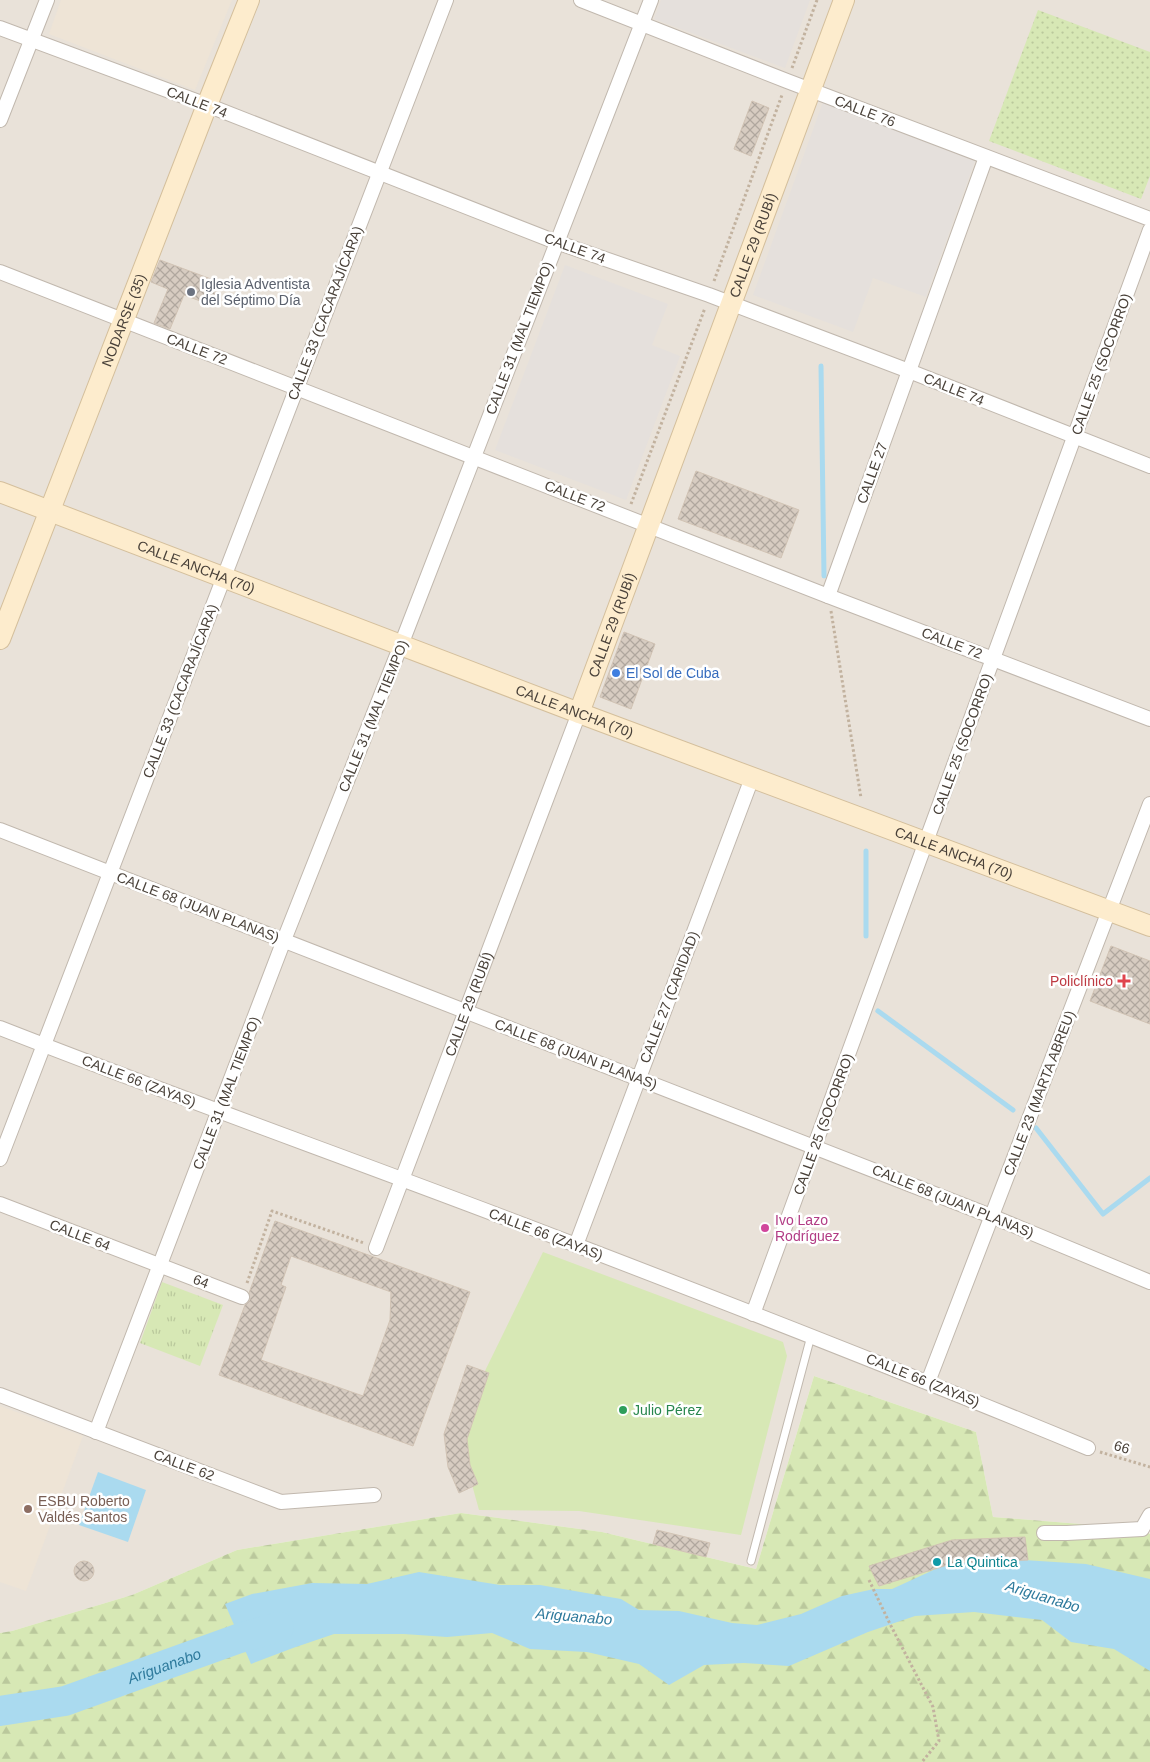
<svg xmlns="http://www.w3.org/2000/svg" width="1150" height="1762" viewBox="0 0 1150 1762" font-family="Helvetica,sans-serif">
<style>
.residential{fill:#e9e2d9}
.industrial{fill:#e5e0dc}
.education{fill:#eee4d6}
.grass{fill:url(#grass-tufts)}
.forest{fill:url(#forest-firs)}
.garden{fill:url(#garden-dots)}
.pitch{fill:#d7e8b5}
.water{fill:#aadaef}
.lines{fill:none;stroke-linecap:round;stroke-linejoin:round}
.stream{stroke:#aadaef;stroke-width:5}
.river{stroke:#aadaef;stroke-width:30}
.building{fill:url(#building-cross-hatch);stroke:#d1c3b4;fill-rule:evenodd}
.lane-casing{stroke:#c1b8ae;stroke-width:9}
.street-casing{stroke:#c1b8ae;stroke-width:16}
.secondary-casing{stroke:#d4bf9c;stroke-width:22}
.path{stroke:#c2b29f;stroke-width:3;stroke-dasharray:2.5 2.5;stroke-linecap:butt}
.lane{stroke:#fff;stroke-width:7}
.street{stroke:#fff;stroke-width:14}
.secondary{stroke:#fdeccd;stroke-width:20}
.worship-dot{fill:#6b7280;stroke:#fff;stroke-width:2}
.shop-dot{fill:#3f7fe0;stroke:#fff;stroke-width:2}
.health-dot{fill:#e0444e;stroke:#fff;stroke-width:2}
.hotel-dot{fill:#d1479c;stroke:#fff;stroke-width:2}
.leisure-dot{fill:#2e9e5b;stroke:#fff;stroke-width:2}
.education-dot{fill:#8d6e63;stroke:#fff;stroke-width:2}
.culture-dot{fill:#0f9aa8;stroke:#fff;stroke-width:2}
.labels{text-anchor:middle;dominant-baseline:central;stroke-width:5;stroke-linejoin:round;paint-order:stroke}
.street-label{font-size:14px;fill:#494139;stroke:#fff}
.worship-label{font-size:14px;fill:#5b616d;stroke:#fff;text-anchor:start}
.shop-label{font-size:14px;fill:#366cbe;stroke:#fff;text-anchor:start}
.health-label{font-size:14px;fill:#be3a42;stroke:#fff;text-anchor:end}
.hotel-label{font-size:14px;fill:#b23c85;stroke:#fff;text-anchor:start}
.leisure-label{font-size:14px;fill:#27864d;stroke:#fff;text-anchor:start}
.education-label{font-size:14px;fill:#785e54;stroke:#fff;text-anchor:start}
.culture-label{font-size:14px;fill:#0d838f;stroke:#fff;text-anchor:start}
.water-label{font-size:15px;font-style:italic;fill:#2e7a9c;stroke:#fff}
</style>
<defs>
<pattern id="grass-tufts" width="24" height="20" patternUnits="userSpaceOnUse" patternTransform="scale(1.25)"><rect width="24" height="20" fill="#d7e8b5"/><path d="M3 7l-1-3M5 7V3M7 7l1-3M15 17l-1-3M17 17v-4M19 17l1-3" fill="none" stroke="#bac89c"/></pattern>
<pattern id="forest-firs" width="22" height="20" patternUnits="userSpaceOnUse" patternTransform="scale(1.25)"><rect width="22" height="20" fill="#d7e8b5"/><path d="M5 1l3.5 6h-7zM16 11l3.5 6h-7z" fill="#bac89c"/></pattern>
<pattern id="garden-dots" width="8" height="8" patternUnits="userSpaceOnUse" patternTransform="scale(1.25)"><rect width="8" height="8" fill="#d7e8b5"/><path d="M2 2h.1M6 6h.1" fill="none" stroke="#bac89c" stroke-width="1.8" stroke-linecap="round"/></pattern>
<pattern id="building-cross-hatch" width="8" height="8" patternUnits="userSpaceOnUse" patternTransform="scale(1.25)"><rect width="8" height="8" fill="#d7ccc1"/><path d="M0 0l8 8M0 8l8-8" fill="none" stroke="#b0a79e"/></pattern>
</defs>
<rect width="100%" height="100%" fill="#f5f1eb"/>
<polygon class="residential" points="0,0 1150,0 1150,1516 1142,1529 993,1517 976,1432 814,1376 756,1569 602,1532 461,1513 237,1550 132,1595 12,1631 0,1633"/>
<g class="industrial">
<polygon points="661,0 810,0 785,68 654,19"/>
<polygon points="823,102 976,158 926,297 873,278 853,332 753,295"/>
<polygon points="565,265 668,304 652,345 680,356 626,500 495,450"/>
</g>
<g class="education">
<polygon points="61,0 232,0 195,90 49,34"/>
<polygon points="0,1406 83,1436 26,1591 0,1582"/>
</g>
<polygon class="grass" points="162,1282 223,1305 200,1366 140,1343"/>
<polygon class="forest" points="814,1376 976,1432 993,1517 1142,1529 1150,1534 1150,1762 0,1762 0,1633 12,1631 132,1595 237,1550 461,1513 602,1532 756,1569"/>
<polygon class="garden" points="1038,10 1150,52 1150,176 1141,199 989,141"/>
<polygon class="pitch" points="543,1252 783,1342 787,1356 741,1535 579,1511 479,1510 461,1445 483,1375"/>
<g class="water">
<polygon points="98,1472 146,1490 128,1542 79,1525"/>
<polygon points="964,1556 1086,1564 1150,1579 1150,1671 1114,1649 1071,1642 1042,1620 974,1612 915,1616 868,1632 789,1666 744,1663 704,1665 669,1685 639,1664 587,1652 530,1649 492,1633 447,1637 404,1634 334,1634 293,1648 251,1664 225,1604 252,1594 312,1583 367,1584 419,1572 500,1585 540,1585 621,1599 639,1610 679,1611 732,1623 757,1625 801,1614 842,1596 874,1589 892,1589"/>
</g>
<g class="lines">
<g class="stream">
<polyline points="821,366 824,576"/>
<polyline points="866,851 866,936"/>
<polyline points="878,1011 1013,1110"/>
<polyline points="1036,1128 1103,1214 1150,1178"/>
</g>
<path class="river" id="s1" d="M0 1711 65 1701 240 1638 279 1627"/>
</g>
<g class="building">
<polygon points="752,101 769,108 751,156 734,149"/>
<polygon points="160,260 219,282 211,305 184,295 170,329 154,323 168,289 151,282"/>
<polygon points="696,471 799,510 781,558 678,519"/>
<polygon points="624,632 655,644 631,709 600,697"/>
<polygon points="1111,946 1150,961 1150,1024 1090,1001"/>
<path d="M275 1221 470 1292 413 1446 219 1375 245 1305 250 1300 249 1293ZM291 1256 391 1292 390 1320 363 1396 261 1360 286 1287 281 1285Z"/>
<polygon points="467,1365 489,1373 467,1439 470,1465 478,1484 459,1493 448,1467 444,1434"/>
<polygon points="657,1530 710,1543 706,1557 653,1544"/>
<polygon points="1025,1537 1028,1560 954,1563 879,1586 869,1566 952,1540"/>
<circle cx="84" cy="1571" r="10"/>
</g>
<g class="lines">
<defs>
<polyline id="lane" points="751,1561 811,1336"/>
<g id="street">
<polyline points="581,0 787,81 1150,219"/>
<polyline points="0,28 207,105 556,242 709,295 909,371 1150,466"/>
<polyline points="0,120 47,0"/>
<polyline points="0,272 828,596 1150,719"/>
<polyline points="828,596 986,157"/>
<polyline points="0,830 991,1216 1150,1282"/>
<path d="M0 1028C191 1103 385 1171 576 1245 748 1311 919 1378 1088 1448"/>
<polyline points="0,1159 446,0"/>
<polyline points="0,1204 242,1297"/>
<polyline points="576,1245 752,778"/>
<path id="s2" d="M376 1248 579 713"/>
<polyline points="753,1314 1150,230"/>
<polyline points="928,1382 1150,804"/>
<polyline points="0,1395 281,1502 374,1495"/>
<polyline points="96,1432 284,940 401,645 651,0"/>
<polyline points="1044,1533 1067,1533 1142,1529 1150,1515"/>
</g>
<g id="secondary">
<path id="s3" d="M0 492 579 713 1150 926"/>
<path id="s4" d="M0 639 207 105 249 0"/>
<path id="s5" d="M579 713 844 0"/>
</g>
</defs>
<use href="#lane" class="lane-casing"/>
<use href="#street" class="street-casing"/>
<use href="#secondary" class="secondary-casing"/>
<g class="path">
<polyline points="792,68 817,0"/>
<polyline points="714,281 782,95"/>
<polyline points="631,504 705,308"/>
<polyline points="831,611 861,798"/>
<polyline points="247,1283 272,1211 364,1243"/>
<polyline points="1100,1452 1150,1467"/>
<polyline points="869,1580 890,1624 933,1707 939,1741 922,1762"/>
</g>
<use href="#lane" class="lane"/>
<use href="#street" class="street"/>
<use href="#secondary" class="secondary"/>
</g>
<circle class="worship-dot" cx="191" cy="292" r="5"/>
<circle class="shop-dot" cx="616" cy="673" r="5"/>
<path class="health-dot" d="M1121.5 973.5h5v5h5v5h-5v5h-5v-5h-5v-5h5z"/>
<circle class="hotel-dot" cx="765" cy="1228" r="5"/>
<circle class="leisure-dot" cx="623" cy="1410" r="5"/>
<circle class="education-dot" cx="28" cy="1509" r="5"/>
<circle class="culture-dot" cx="937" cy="1562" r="5"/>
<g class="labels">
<g class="street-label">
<text transform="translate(197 102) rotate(21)">CALLE 74</text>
<text transform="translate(865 111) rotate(21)">CALLE 76</text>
<text stroke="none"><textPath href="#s5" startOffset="499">CALLE 29 (RUBÍ)</textPath></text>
<text transform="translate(575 248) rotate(20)">CALLE 74</text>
<text transform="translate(325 313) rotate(-69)">CALLE 33 (CACARAJÍCARA)</text>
<text stroke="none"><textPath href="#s4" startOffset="342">NODARSE (35)</textPath></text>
<text transform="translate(519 338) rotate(-69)">CALLE 31 (MAL TIEMPO)</text>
<text transform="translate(197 349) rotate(21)">CALLE 72</text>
<text transform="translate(1101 364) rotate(-70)">CALLE 25 (SOCORRO)</text>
<text transform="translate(954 389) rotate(22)">CALLE 74</text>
<text transform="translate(872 473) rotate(-70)">CALLE 27</text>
<text transform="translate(575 496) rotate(21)">CALLE 72</text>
<text stroke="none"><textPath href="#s3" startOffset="210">CALLE ANCHA (70)</textPath></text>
<text stroke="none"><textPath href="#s5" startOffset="94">CALLE 29 (RUBÍ)</textPath></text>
<text transform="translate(952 643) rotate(21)">CALLE 72</text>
<text transform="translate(180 691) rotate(-69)">CALLE 33 (CACARAJÍCARA)</text>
<text stroke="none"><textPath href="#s3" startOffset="615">CALLE ANCHA (70)</textPath></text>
<text transform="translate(373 716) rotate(-68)">CALLE 31 (MAL TIEMPO)</text>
<text transform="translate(962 744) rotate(-70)">CALLE 25 (SOCORRO)</text>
<text stroke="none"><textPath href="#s3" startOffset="1020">CALLE ANCHA (70)</textPath></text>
<text transform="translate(198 907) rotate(21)">CALLE 68 (JUAN PLANAS)</text>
<text transform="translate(669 997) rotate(-69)">CALLE 27 (CARIDAD)</text>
<text stroke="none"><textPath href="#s2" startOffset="261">CALLE 29 (RUBÍ)</textPath></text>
<text transform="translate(576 1054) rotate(21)">CALLE 68 (JUAN PLANAS)</text>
<text transform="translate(139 1081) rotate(21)">CALLE 66 (ZAYAS)</text>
<text transform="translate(226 1093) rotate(-69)">CALLE 31 (MAL TIEMPO)</text>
<text transform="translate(1039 1093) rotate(-69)">CALLE 23 (MARTA ABREU)</text>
<text transform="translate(823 1124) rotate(-70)">CALLE 25 (SOCORRO)</text>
<text transform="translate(953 1201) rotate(22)">CALLE 68 (JUAN PLANAS)</text>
<text transform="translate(546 1234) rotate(21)">CALLE 66 (ZAYAS)</text>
<text transform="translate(80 1235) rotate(21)">CALLE 64</text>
<text transform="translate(201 1281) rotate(21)">64</text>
<text transform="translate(923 1380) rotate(22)">CALLE 66 (ZAYAS)</text>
<text transform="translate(1122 1447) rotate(17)">66</text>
<text transform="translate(184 1465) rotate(21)">CALLE 62</text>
</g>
<g class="worship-label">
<text x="201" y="284">Iglesia Adventista<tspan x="201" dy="16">del Séptimo Día</tspan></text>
</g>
<g class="shop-label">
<text x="626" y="673">El Sol de Cuba</text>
</g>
<g class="health-label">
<text x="1113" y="981">Policlínico</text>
</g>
<g class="hotel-label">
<text x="775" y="1220">Ivo Lazo<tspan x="775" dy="16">Rodríguez</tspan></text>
</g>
<g class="leisure-label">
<text x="633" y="1410">Julio Pérez</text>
</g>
<g class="education-label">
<text x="38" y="1501">ESBU Roberto<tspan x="38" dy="16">Valdés Santos</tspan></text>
</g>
<g class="culture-label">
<text x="947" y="1562">La Quintica</text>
</g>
<g class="water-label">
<text transform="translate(1043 1596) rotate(17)">Ariguanabo</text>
<text transform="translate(574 1616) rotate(5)">Ariguanabo</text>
<text stroke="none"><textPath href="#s1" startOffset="171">Ariguanabo</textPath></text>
</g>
</g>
</svg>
